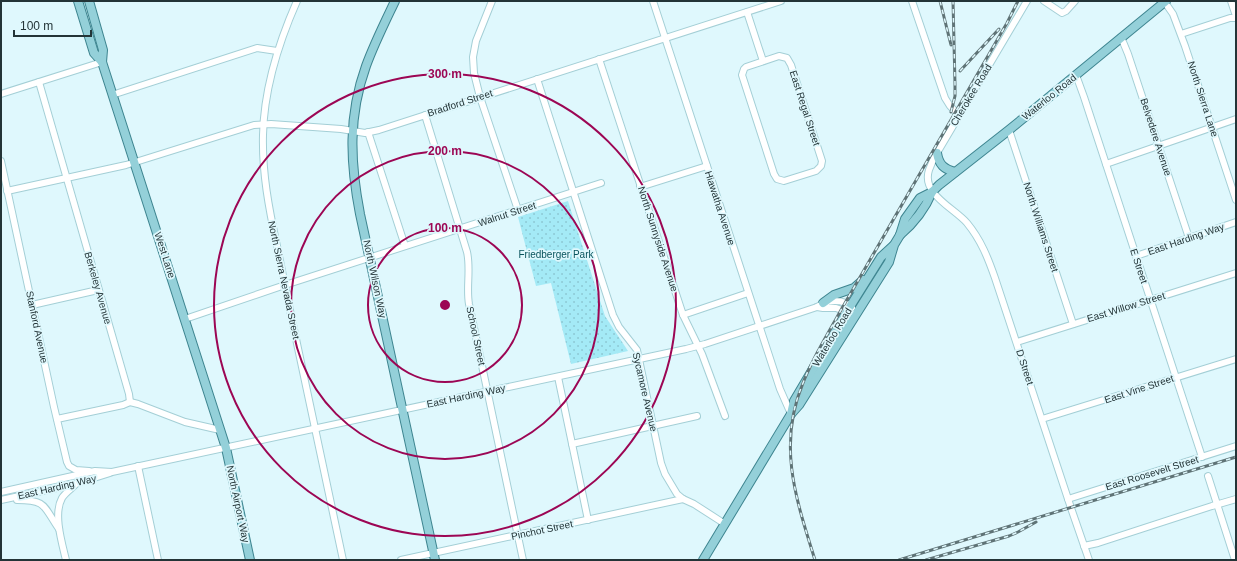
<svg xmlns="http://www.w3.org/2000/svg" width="1237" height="561" viewBox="0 0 1237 561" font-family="Helvetica,sans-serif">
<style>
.park{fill:url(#park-dots)}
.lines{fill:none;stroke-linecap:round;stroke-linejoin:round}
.minor-casing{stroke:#a4cfd6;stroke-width:8}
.major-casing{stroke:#3e8590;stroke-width:10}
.minor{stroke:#fff;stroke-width:6}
.major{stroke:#94d0d9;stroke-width:8}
.rail-casing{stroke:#5f7376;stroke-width:3}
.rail{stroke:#dff8fd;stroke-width:1.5;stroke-dasharray:4.5;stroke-linecap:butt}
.ring{fill:none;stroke:#9c0654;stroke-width:2}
.labels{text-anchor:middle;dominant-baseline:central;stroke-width:3.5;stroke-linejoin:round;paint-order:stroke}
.street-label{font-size:10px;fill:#233437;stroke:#dff8fd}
.park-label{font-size:10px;fill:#09545d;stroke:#dff8fd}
.centre{fill:#9c0654;stroke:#dff8fd;stroke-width:2}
.ring-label{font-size:12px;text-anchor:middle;font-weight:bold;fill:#9c0654;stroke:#dff8fd;stroke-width:3.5;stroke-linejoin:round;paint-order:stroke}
</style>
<defs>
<pattern id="park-dots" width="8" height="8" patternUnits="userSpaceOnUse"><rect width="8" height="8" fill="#a4eaf6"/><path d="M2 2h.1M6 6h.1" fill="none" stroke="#8dc9d4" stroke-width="1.8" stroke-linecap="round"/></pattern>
</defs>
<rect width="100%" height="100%" fill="#dff8fd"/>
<polygon class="park" points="568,201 605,316 628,351 571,364 551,283 536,286 518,217"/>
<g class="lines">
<defs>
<g id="minor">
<path d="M297 1C278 44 264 88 263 135 262 173 269 209 277 246 282 271 287 295 292 320 309 400 326 480 343 560"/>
<polyline points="492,1 476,41 473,57 474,73 480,97 518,210"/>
<polyline points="653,1 780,389 791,414"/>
<polyline points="912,1 945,98 950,106 959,115"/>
<path d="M1027 1 937 153C934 158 931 164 929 170 921 194 954 208 967 223 981 240 988 258 995 278L1071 508 1089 560"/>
<polyline points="1044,1 1062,13 1066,11 1075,1"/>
<polyline points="1164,1 1173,14 1185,46 1236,200"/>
<polyline points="1231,1 1236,16"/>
<polyline points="747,12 763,61"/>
<polyline points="1181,34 1230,18 1236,18"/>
<polyline points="1121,37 1128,54 1189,238"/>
<polygon points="779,56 787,58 791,65 822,161 821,166 816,171 784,181 777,179 774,174 742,75 744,69 746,67"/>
<polyline points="599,59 683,315 702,354 725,416"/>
<polyline points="1076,75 1084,97 1202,457"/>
<polyline points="537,79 613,315 619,327 637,350 661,463 665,474 677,494 683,499 694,504 725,524"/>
<polyline points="39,82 129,394 130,402"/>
<polyline points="1,94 102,62"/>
<polyline points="112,95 257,48 277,51"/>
<path d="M425 115 467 252C471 269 466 287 469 304L523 560"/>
<polyline points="1009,130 1073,324"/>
<polyline points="368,132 405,246"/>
<polyline points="1,161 54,407 67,462 69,466 76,470 89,471"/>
<polyline points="1106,164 1236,119"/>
<polyline points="640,187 707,166"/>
<polyline points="7,191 126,165 254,125 271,124 341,129 365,133 379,130 781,1"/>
<polyline points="1136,256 1236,222"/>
<polyline points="32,305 98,290"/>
<polyline points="817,307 823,308 836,308 856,315"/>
<polyline points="683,315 748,293"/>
<polyline points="185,319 285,285 601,183"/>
<polyline points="1017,342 1236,273"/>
<polyline points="558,377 588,520"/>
<polyline points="130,402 138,404 185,422 220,430"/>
<polyline points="57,419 123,405 130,402"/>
<polyline points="1042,419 1236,359"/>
<polyline points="572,444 697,416"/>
<polyline points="138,466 158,560"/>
<polyline points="1208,476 1235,560"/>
<path d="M1 492 95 471 112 472 686 349 705 344 817 307C827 300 843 298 852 308"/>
<polyline points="1068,499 1236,446"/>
<polyline points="1,500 75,484 110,473"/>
<path d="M17 500C47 500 43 506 59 529"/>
<polyline points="1084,546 1098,543 1212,506 1236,499"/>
<path d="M66 560C62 543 53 514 62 498 65 493 71 489 75 485"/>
<polyline points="401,560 683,499"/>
</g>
<g id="major">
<polyline points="78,1 94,53 102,62"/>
<polyline points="89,1 103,50 102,62 226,448 250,560"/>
<path d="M395 1C385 22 374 44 366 66 348 116 350 162 360 214L435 560"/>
<path d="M937 153C939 165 944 169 955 172"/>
<path d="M900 235C914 223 925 209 932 192"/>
<polyline points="823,303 834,295 854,288 863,280"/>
<polyline points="791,414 799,405 889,262 894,245 900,235 905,219 920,198 932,192 939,185 1009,130 1166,1"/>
<polyline points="703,560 791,414 794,401 846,313 881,257 893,246"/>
</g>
</defs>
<use href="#minor" class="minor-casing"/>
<use href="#major" class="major-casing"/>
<use href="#minor" class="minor"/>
<use href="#major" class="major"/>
<defs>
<g id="rail">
<polyline points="940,1 951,45"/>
<polyline points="960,71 999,29"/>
<polyline points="951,112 955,96 955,84 953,1"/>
<path d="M815 560C796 499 777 445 803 383 813 357 828 334 841 310L1007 23 1018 1"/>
<polyline points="899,560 1236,457"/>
<polyline points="926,560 1009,536 1018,532 1036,522"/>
</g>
</defs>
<use href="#rail" class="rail-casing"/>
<use href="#rail" class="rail"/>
</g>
<g class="ring">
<circle cx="445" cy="305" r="77"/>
<circle cx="445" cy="305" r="154"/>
<circle cx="445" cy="305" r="231"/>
</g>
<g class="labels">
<g class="street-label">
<text transform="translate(971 95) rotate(-59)">Cherokee Road</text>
<text transform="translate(1049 97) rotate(-39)">Waterloo Road</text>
<text transform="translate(1203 99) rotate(72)">North Sierra Lane</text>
<text transform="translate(460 103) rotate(-18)">Bradford Street</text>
<text transform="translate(805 108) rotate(72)">East Regal Street</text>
<text transform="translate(1156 137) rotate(72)">Belvedere Avenue</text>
<text transform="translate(720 208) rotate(72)">Hiawatha Avenue</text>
<text transform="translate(507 214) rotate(-18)">Walnut Street</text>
<text transform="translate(1041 227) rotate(72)">North Williams Street</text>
<text transform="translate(658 239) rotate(72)">North Sunnyside Avenue</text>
<text transform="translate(1186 239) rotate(-19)">East Harding Way</text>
<text transform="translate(165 255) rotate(72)">West Lane</text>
<text transform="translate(1139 266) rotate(72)">E Street</text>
<text transform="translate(375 279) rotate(78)">North Wilson Way</text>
<text transform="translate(284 280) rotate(78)">North Sierra Nevada Street</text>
<text transform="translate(98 288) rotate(74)">Berkeley Avenue</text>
<text transform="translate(1126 307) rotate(-17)">East Willow Street</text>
<text transform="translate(37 327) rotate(78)">Stanford Avenue</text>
<text transform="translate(476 336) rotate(78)">School Street</text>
<text transform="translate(832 337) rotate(-59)">Waterloo Road</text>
<text transform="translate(1025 367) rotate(72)">D Street</text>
<text transform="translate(1139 389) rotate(-18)">East Vine Street</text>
<text transform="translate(645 392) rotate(77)">Sycamore Avenue</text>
<text transform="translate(466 396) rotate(-12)">East Harding Way</text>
<text transform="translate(1152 473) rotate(-17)">East Roosevelt Street</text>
<text transform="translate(57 487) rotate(-13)">East Harding Way</text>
<text transform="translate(238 504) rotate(78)">North Airport Way</text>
<text transform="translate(542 530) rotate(-12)">Pinchot Street</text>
</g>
<g class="park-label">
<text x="556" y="254">Friedberger Park</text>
</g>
</g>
<circle cx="445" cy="305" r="6" class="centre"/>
<g class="ring-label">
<text x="445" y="78">300 m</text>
<text x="445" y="155">200 m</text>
<text x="445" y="232">100 m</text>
</g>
<rect width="1237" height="561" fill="none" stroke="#233437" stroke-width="4"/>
<path d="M14 30v6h77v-6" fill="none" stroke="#233437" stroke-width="2"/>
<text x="20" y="30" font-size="12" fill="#233437" stroke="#dff8fd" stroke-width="3" paint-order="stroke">100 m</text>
</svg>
